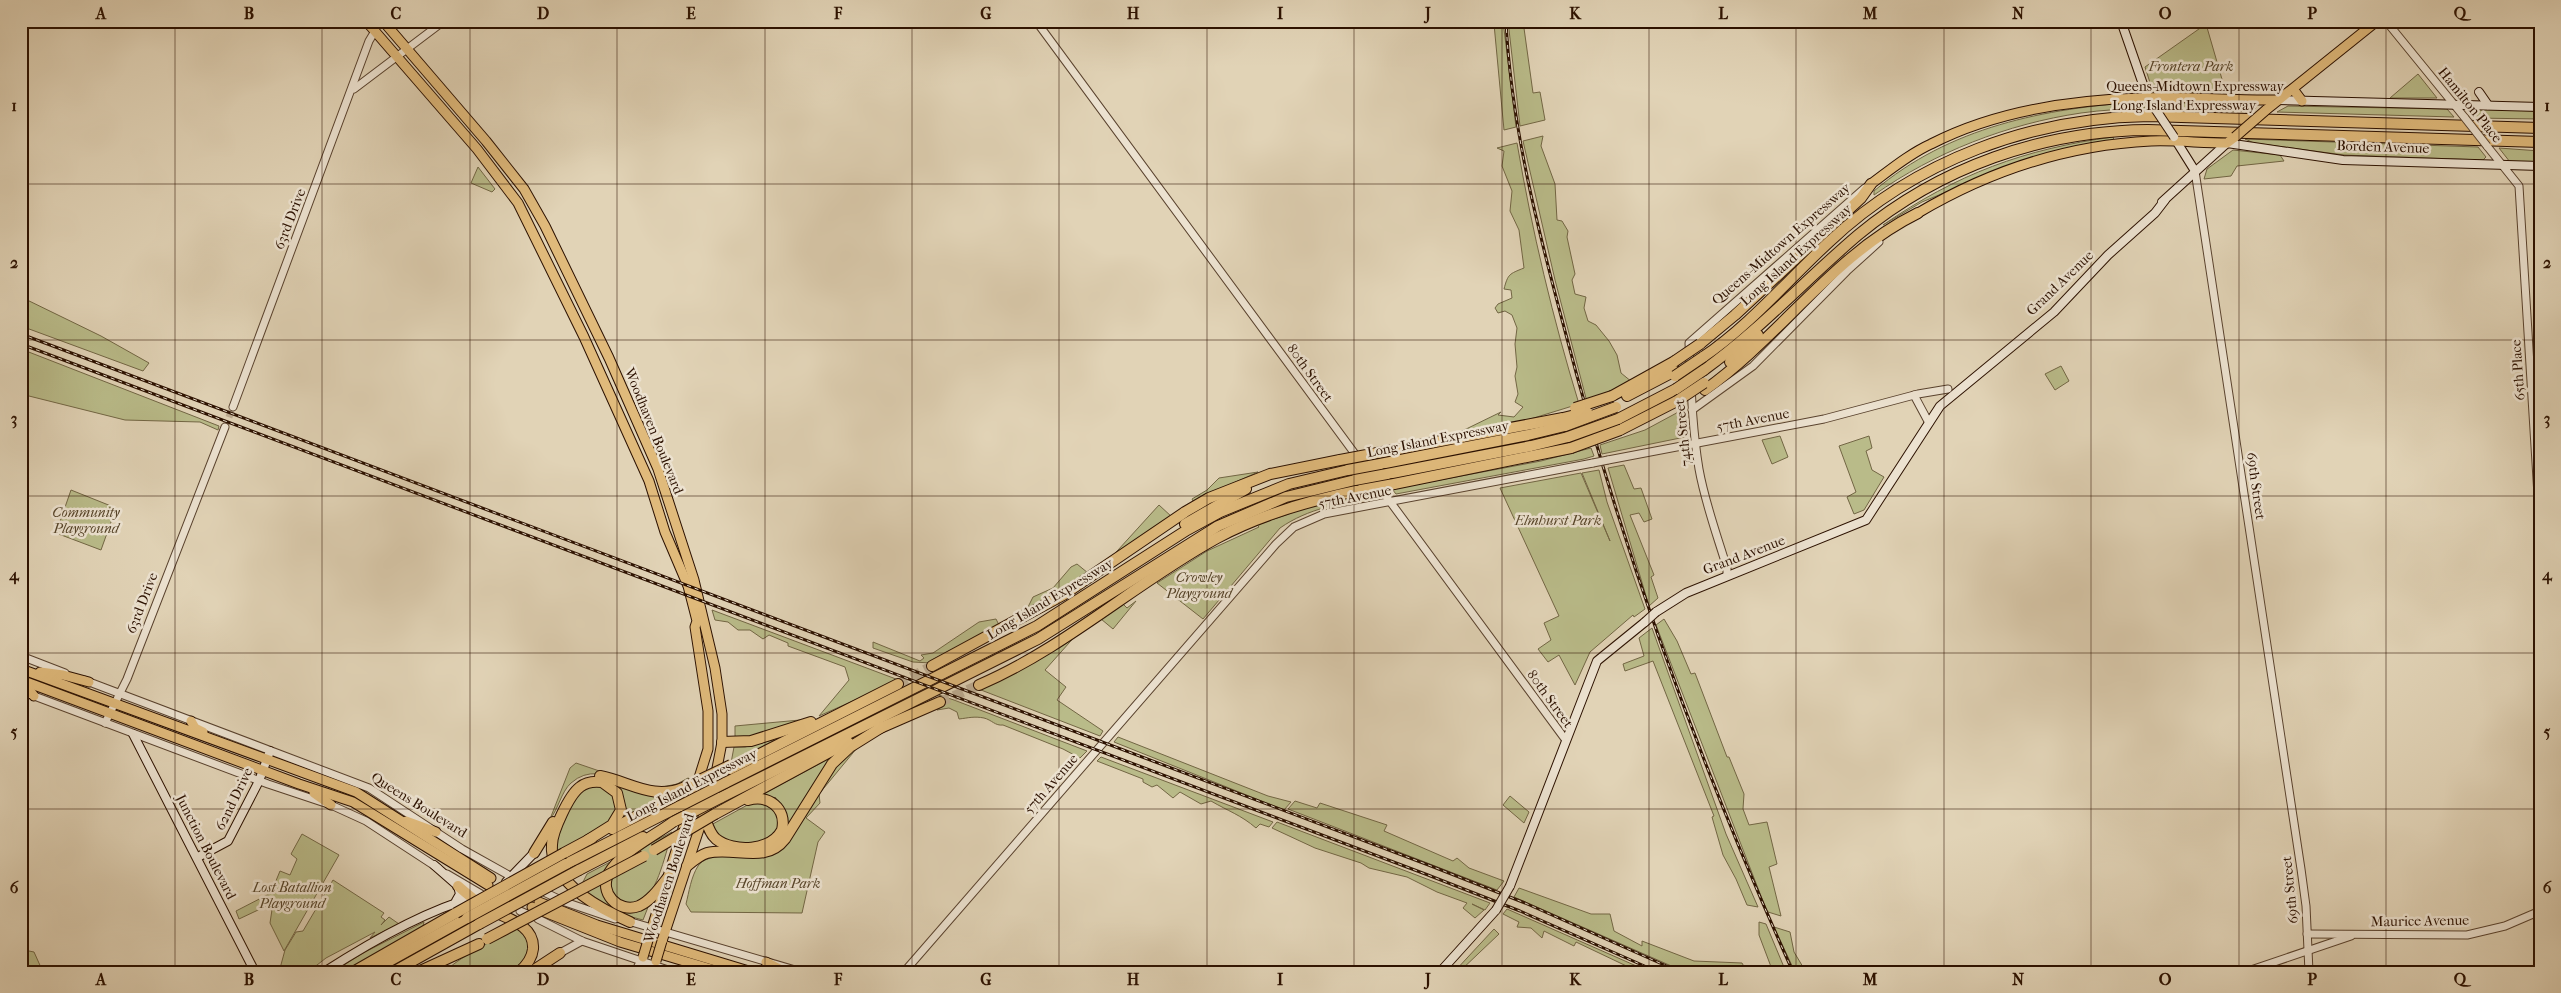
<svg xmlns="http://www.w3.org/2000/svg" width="2561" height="993" viewBox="0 0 2561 993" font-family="'IM FELL French Canon',serif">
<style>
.green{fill:#b9bb89;stroke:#726644}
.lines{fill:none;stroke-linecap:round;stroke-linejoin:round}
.tertiary-tunnel{stroke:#bdac92;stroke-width:7;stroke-dasharray:7 3.5;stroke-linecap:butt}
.motorway-tunnel{stroke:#bdac92;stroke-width:10;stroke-dasharray:10 5;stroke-linecap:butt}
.tertiary-casing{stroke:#59422e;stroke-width:9}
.secondary-casing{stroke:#2c1100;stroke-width:10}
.primary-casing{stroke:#2c1100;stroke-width:11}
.motorway-casing{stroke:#2c1100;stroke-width:12}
.tertiary{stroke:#ece2d0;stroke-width:7}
.secondary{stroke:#ece2d0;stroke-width:8}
.primary{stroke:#e0ba7b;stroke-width:9}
.motorway{stroke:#e0ba7b;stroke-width:10}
.rail-casing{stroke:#2c1100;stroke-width:3}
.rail{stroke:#ece2d0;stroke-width:1;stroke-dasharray:4;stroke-linecap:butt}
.tertiary-bridge-casing{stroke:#59422e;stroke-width:9;stroke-linecap:butt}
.secondary-bridge-casing{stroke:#2c1100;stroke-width:10;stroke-linecap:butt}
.primary-bridge-casing{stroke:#2c1100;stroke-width:11;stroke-linecap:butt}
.motorway-bridge-casing{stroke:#2c1100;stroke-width:12;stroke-linecap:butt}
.tertiary-bridge{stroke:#ece2d0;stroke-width:7}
.secondary-bridge{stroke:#ece2d0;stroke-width:8}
.primary-bridge{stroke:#e0ba7b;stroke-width:9}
.motorway-bridge{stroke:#e0ba7b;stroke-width:10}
.grid{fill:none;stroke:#2c1100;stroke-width:1;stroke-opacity:0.55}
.labels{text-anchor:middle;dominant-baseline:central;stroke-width:5;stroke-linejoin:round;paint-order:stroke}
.park-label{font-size:14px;font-style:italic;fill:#564429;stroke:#ece2d0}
.street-label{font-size:14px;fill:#2c1100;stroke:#ece2d0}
.neatline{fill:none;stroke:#2c1100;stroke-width:2}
.grid-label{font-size:16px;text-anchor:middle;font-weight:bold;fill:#2c1100}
</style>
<rect width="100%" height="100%" fill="#e1d3b6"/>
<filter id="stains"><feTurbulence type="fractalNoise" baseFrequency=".004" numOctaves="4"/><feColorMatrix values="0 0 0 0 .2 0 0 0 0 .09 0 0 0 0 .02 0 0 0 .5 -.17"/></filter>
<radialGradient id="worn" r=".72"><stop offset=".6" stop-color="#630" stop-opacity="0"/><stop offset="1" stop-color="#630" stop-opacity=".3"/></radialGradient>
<g class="green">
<polygon points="1489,21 1503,21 1516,127 1504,130 1494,24 1490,23"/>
<polygon points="1508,21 1523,21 1533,93 1540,92 1545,120 1520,126"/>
<polygon points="2206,24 2226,93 2153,92 2145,67"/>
<polygon points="2418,74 2437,98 2390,98"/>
<path d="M2141 102 2145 108C2124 109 2102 110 2081 113 2007 124 1935 152 1874 195V191C1949 127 2045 108 2141 102Z"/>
<polygon points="2163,102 2254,105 2256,108 2252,112 2165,109"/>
<polygon points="2288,106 2447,109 2454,117 2277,112"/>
<polygon points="2473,109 2540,111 2540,119 2474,118 2471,112"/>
<polygon points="1543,136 1541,146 1555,184 1557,220 1562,221 1568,231 1567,237 1575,274 1572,280 1575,294 1586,297 1584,308 1588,321 1596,325 1609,341 1617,355 1621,373 1632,382 1587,402 1555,280 1523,141"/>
<path d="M2113 137 2114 140 2016 163 1922 202 1883 225C1957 174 2024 149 2113 137Z"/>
<polygon points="2245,139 2478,147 2486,157 2483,160 2344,155 2254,143"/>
<path d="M1517 143C1532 231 1553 319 1579 404L1524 421 1460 432 1501 412 1498 415 1514 417 1523 407 1515 402 1518 394 1515 376 1517 367 1515 344 1517 328 1512 315 1505 311 1498 313 1495 308 1498 304 1512 298 1511 290 1504 289C1508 274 1509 274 1524 268L1519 230 1510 211 1512 191 1502 166 1504 151 1497 148Z"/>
<polygon points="2499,148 2540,151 2540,163 2510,162"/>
<polygon points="2233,150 2280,155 2284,161 2237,166 2231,176 2204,179 2207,169"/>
<polygon points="478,167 495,189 492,192 471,183"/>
<polygon points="21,297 101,336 149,363 143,371 21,326"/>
<polygon points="21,349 219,426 218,430 200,422 125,420 21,394"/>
<polygon points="2061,366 2069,381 2055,390 2045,374"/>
<polygon points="1684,409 1687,435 1685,437 1602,454 1600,445 1645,430"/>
<polygon points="1780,436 1788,457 1772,464 1762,440"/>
<polygon points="1869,436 1872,448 1866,451 1872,470 1884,477 1864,510 1854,514 1847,497 1856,492 1839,446"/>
<polygon points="1591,448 1594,456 1584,459 1396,494 1392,489 1541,461"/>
<polygon points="1624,465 1634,489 1641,488 1652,519 1644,522 1639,513 1630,515 1654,575 1651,577 1658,598 1649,606 1608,468"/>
<polygon points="1599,470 1607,502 1645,609 1634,617 1633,615 1590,652 1575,685 1559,655 1548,662 1538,649 1551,640 1544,623 1559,616 1500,488 1581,473 1610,541 1582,473"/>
<polygon points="1258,472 1193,501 1192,499 1207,490 1219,478"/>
<polygon points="71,490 116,508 101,550 56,533"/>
<path d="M1372 493 1373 497C1339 504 1309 508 1280 528L1203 619 1157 583 1207 551 1259 527 1257 525 1314 505Z"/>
<polygon points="1159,505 1172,517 1108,561"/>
<polygon points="1077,564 1088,573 1014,617 1014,614 1028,607 1033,597 1053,588 1071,567"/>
<polygon points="1136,601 1113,629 1101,619 1123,604 1127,608"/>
<polygon points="712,610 912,685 900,688 889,685 819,716 849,680 845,667 788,646 788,643 769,635 763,639 750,630 738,630 728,622 715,620"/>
<polygon points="996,619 999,625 930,661 931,663 913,662 873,648 873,642 920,661 924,658 921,655 933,653 979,622"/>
<polygon points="1664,619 1677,641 1691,674 1695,673 1727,757 1729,757 1744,794 1743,809 1749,825 1767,822 1777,864 1769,867 1781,916 1768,912 1766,909 1656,625"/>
<polygon points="1652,628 1726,834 1758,907 1747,905 1736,879 1723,855 1712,817 1714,816 1653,661 1625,671 1623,664 1644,656 1639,638"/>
<polygon points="1077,634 1045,670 1066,687 1057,700 1103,731 1100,736 981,690 1027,666"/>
<path d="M939 695 954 700 1087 751 1080 758 1063 749 1003 725C995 726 992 720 984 718 974 716 968 718 959 719L957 712 949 708 937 710 942 706Z"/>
<polygon points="800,720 800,724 740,739 735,736 735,726"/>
<polygon points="1118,737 1268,796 1291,802 1284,810 1114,742"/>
<polygon points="773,740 774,742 731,763 734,747 745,747"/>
<path d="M862 742 819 794 820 803 806 818 825 832 818 842 802 913 691 912 686 904C689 892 691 877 698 866 707 851 750 856 766 856L837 762Z"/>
<path d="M836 755 787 830C786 817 784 808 775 797L773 799 763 794Z"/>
<path d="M1101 757 1273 822 1269 827 1260 824 1256 828C1241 815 1228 811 1211 801L1201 804 1180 792 1173 798 1157 785 1152 787 1143 782V779L1097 761Z"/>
<path d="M576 763 652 789 677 784 688 778 690 779 689 783C641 807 605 753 571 783 561 792 558 810 550 819L570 768Z"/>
<polygon points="609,782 661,799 622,819"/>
<path d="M598 786C606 788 612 791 615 800 625 825 573 844 555 854 556 837 570 796 586 788 589 787 594 787 598 786Z"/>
<polygon points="1510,796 1529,812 1524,823 1503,805"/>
<polygon points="1295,801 1317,808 1320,803 1387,825 1384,831 1453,861 1457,858 1469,868 1504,881 1497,890 1288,809"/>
<path d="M751 803 769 804 780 819 776 836C763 842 733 848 720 839 717 836 714 829 711 825Z"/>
<polygon points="1277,822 1490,903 1485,910 1472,904 1484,910 1475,918 1463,908 1467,903 1437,892 1407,877 1369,868 1361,863 1315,848 1272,828"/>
<path d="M672 832C667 849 657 893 642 902 637 905 629 904 623 905L612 895 610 882C629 854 643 847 672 832Z"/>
<polygon points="302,834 339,855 284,951 270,923 273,903 239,919 236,911 271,893 280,871 290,875 297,859 291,854"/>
<polygon points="612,861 605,875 612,905 650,902 643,920 613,912 580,888 587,874"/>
<polygon points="333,880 384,913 381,917 385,920 381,925 389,917 399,924 370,938 375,932 326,958 308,972 279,972 285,950 296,932 303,931"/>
<polygon points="1519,888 1591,914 1610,914 1614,931 1642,946 1642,941 1694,961 1742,963 1747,972 1685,972 1514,897"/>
<polygon points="1507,909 1650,972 1639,972 1576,942 1574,946 1544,931 1542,938 1531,928 1517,927 1519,922 1503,914"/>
<polygon points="424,922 423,926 346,972 333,972 363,953"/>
<polygon points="1759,922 1766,924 1786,972 1773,972 1759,935"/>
<path d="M516 927 529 937V956L515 972H446C451 961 502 936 516 927Z"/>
<polygon points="1774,927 1790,932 1794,952 1806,972 1795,972"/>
<polygon points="1494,929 1499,934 1459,972 1454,972"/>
<polygon points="29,951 34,952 43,972 21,972 21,955"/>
</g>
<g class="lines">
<polyline class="tertiary-tunnel" points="225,427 233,407"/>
<g class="motorway-tunnel">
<polyline points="898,684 932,666"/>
<polyline points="940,702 979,685"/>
</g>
<defs>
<g id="tertiary">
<polyline points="1036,21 1565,739"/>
<polyline points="2386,21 2465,118"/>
<polyline points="354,89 444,21"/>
<polyline points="2487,146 2519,186 2540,528"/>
<polyline points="2195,171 2301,869 2306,906 2309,972"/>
<polyline points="1914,395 1929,423"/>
<polyline points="233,407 369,41 375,31"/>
<polyline points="1692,410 1753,366 1847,271 1879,242"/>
<polyline points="1608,460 1824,419 1918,394 1948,389"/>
<path d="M1727 576V568C1717 535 1705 503 1699 469 1692 427 1691 385 1689 343L1865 188"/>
<polyline points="21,656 65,673"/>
<polyline points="84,680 369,788 462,849 512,877 565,902 615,919"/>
<polyline points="21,691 268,784 331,805 366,821 438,868"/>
<polyline points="105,723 127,679 225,427"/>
<polyline points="447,874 481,894"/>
<polyline points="520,911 527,914"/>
<polyline points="538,919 582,941 674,972"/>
<polyline points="628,921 802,972"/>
<polyline points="2307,934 2467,935 2505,926 2540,911"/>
<polyline points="560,953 582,941"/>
<polyline points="635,972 640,962"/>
<polyline points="904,972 1276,544 1294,527 1324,514 1593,463"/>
<polyline points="2245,972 2351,936"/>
</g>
<g id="secondary">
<polyline points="2121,21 2146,93 2154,107"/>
<polyline points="2479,92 2488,105"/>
<polyline points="2278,100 2540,107"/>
<polyline points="2175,139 2195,171"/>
<polyline points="2162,202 2227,143 2343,160 2540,166"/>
<polyline points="1656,612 1686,593 1866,520 1940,406 2054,312 2108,255 2155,213 2165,200"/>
<polyline points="133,734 255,972"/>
<polyline points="198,857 228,841 259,781 270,751"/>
<polyline points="434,865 458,886 460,894 456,901"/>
<polyline points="506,882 534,853"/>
<polyline points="1510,886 1597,661 1645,622"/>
<path d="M324 972C369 943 424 911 475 897"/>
<polyline points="1440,972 1496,910"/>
</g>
<g id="primary">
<polyline points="366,21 477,149 518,203 584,337 649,481 665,532 688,586 697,621 695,627 708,711 708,749 649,937"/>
<polyline points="383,21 486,141 524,189 545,226 609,358 658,469 694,580 715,668 722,714 722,742 714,784 662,941"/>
<polyline points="2293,89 2302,101"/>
<polyline points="2266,110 2377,21"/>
<path d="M1871 184C1890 170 1909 154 1931 144 1995 111 2070 100 2141 98 2187 96 2232 101 2278 100"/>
<path d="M1918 213C1989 171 2068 145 2151 141 2176 140 2201 143 2227 143L2235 137"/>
<polyline points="21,669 356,792 491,878"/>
<polyline points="40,672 63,675 89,682"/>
<polyline points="21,680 299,784 353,802 488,885"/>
<polyline points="21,685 27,687 34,696"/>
<polyline points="191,721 195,728 203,732"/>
<polyline points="314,793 331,805"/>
<polyline points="406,821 436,832"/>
<polyline points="539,902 597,925 752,972"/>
<polyline points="532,907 620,942 721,972"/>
<polyline points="766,962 785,972"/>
</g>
<g id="motorway">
<polyline points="1700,344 1735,315 1861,198 1871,184"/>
<path d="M1703 357C1748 327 1789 279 1829 242 1916 160 2031 118 2149 116L2540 128"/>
<polyline points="1730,362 1758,335"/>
<path d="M1704 370C1760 330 1806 279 1858 235 1940 167 2042 131 2148 130L2540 142"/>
<path d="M1705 390C1781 336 1833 255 1918 213"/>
<polyline points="1612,396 1675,361"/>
<polyline points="1627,396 1675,371"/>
<polyline points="1618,419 1676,389"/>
<polyline points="1620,430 1677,401"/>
<polyline points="1372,454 1563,418"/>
<polyline points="1380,464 1528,435 1565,426"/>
<polyline points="1387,474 1531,446 1568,437"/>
<polyline points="1394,484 1571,448"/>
<polyline points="1185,524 1246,489"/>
<polyline points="932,666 1063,595 1185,512 1209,498 1270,474 1340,460"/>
<path d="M979 685C1065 648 1135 583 1217 538 1262 514 1311 500 1361 490"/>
<polyline points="878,729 940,702"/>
<polyline points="722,742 751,741 811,722"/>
<polyline points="730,769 898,684"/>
<path d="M600 776C631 782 653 801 685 787"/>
<polyline points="725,783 1037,626 1187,530 1220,512 1289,484 1348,470"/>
<polyline points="720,798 1038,639 1218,526 1286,497 1355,480"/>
<polyline points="715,814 848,742"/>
<path d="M704 815C707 823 709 833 716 839 734 853 771 851 782 830 787 808 768 794 748 800"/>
<polyline points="612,829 679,794"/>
<path d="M588 840 612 825 621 810 617 793 602 782C594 781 586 782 580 787 569 795 552 832 552 845 551 853 554 861 557 867 570 893 605 911 630 922"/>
<polyline points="534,853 553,822"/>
<polyline points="564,853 592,838"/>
<polyline points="566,864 680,806"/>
<path d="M687 866C693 861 700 855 707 853 734 846 765 865 785 839L832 764 850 747 882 727"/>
<polyline points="579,870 643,837"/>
<path d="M669 876C661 886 652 900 639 906 618 914 598 892 609 873 620 853 654 836 673 822"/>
<path d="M458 886C466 893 474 900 483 906 500 917 535 922 533 949 532 959 526 966 519 972"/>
<polyline points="353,972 456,913"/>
<polyline points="370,972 467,918"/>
<polyline points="393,972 479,924"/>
<polyline points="418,972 479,944"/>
<polyline points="531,972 560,953"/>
</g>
</defs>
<use href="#tertiary" class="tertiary-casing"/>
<use href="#secondary" class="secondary-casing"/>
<use href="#primary" class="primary-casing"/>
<use href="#motorway" class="motorway-casing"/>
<use href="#tertiary" class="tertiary"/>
<use href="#secondary" class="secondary"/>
<use href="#primary" class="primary"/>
<use href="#motorway" class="motorway"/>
<defs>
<g id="rail">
<path d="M1506 21C1511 125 1538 230 1565 331 1622 550 1700 765 1793 972"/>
<polyline points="21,334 1431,866 1525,903 1680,972"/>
<polyline points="21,344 1428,875 1520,911 1658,972"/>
</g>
</defs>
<use href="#rail" class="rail-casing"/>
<use href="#rail" class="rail"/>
<defs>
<g id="tertiary-bridge">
<polyline points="2465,118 2487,146"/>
<polyline points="1593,463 1608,460"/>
</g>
<g id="secondary-bridge">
<polyline points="2154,107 2174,137"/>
<polyline points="1645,622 1656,612"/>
<polyline points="1496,910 1510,886"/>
</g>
<g id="primary-bridge">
<polyline points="2235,137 2266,110"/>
<polyline points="643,957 649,937"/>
<polyline points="656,961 662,941"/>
</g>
<g id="motorway-bridge">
<polyline points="1675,361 1700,344"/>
<polyline points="1675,376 1703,357"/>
<polyline points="1676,389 1704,370"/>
<polyline points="1677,401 1704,383"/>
<polyline points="1575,408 1612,396"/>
<polyline points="1563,418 1587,412"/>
<polyline points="1565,426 1616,407"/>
<polyline points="1568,437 1618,419"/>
<polyline points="1571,448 1620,430"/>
<polyline points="1340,460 1372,454"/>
<polyline points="1348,470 1380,464"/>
<polyline points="1355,480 1387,474"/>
<polyline points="1361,490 1394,484"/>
<polyline points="685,787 731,765"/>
<polyline points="680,806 725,783"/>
<polyline points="675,821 720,798"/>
<polyline points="654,850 715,814"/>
<polyline points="456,913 564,853"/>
<polyline points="467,918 566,864"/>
<polyline points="479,924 579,870"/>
<polyline points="487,939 644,856"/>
</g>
</defs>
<use href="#tertiary-bridge" class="tertiary-bridge-casing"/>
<use href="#secondary-bridge" class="secondary-bridge-casing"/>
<use href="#primary-bridge" class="primary-bridge-casing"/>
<use href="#motorway-bridge" class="motorway-bridge-casing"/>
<use href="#tertiary-bridge" class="tertiary-bridge"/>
<use href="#secondary-bridge" class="secondary-bridge"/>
<use href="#primary-bridge" class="primary-bridge"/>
<use href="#motorway-bridge" class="motorway-bridge"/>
</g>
<path class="grid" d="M175 21V972M322 21V972M470 21V972M617 21V972M765 21V972M912 21V972M1059 21V972M1207 21V972M1354 21V972M1502 21V972M1649 21V972M1796 21V972M1944 21V972M2091 21V972M2239 21V972M2386 21V972M21 184H2540M21 340H2540M21 496H2540M21 653H2540M21 809H2540"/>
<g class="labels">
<g class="park-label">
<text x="2191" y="66">Frontera Park</text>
<text x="86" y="512">Community<tspan x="86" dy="16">Playground</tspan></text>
<text x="1558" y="520">Elmhurst Park</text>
<text x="1199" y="577">Crowley<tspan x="1199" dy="16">Playground</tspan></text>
<text x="778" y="883">Hoffman Park</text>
<text x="292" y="887">Lost Batallion<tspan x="292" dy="16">Playground</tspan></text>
</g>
<g class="street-label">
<text x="2195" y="86">Queens-Midtown Expressway</text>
<text x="2184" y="105">Long Island Expressway</text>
<text transform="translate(2470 105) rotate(51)">Hamilton Place</text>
<text transform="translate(2383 147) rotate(2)">Borden Avenue</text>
<text transform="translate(290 219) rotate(-69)">63rd Drive</text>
<text transform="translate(1781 244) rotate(-41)">Queens-Midtown Expressway</text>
<text transform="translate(1796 255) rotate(-42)">Long Island Expressway</text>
<text transform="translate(2060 283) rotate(-44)">Grand Avenue</text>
<text transform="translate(2518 370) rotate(-94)">65th Place</text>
<text transform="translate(1310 373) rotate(54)">80th Street</text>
<text transform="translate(1753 420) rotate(-11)">57th Avenue</text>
<text transform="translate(654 431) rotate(68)">Woodhaven Boulevard</text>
<text transform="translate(1683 433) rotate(-96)">74th Street</text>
<text transform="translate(1438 439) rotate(-11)">Long Island Expressway</text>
<text transform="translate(2256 486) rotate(82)">69th Street</text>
<text transform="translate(1355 497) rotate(-11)">57th Avenue</text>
<text transform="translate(1744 555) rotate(-21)">Grand Avenue</text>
<text transform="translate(1050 599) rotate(-31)">Long Island Expressway</text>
<text transform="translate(142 603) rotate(-69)">63rd Drive</text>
<text transform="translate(1550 699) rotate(54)">80th Street</text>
<text transform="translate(1051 784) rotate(-49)">57th Avenue</text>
<text transform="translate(692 785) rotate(-27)">Long Island Expressway</text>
<text transform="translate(234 799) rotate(-64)">62nd Drive</text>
<text transform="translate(419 805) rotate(32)">Queens Boulevard</text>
<text transform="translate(206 847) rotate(63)">Junction Boulevard</text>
<text transform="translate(669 878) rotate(-72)">Woodhaven Boulevard</text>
<text transform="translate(2290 890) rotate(-96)">69th Street</text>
<text transform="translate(2420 921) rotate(-1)">Maurice Avenue</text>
</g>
</g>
<rect width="2561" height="993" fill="none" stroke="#e1d3b6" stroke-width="55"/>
<rect x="28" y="28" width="2506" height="938" class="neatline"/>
<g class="grid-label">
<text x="101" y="19">A</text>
<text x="249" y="19">B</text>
<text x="396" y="19">C</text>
<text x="543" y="19">D</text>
<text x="691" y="19">E</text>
<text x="838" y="19">F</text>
<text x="986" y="19">G</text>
<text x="1133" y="19">H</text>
<text x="1280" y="19">I</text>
<text x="1428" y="19">J</text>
<text x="1575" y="19">K</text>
<text x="1723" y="19">L</text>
<text x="1870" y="19">M</text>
<text x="2018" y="19">N</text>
<text x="2165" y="19">O</text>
<text x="2312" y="19">P</text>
<text x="2460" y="19">Q</text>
<text x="14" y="111">1</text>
<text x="2547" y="111">1</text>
<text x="14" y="268">2</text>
<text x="2547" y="268">2</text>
<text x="14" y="424">3</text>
<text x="2547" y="424">3</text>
<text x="14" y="580">4</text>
<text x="2547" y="580">4</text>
<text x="14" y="737">5</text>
<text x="2547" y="737">5</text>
<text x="14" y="893">6</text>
<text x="2547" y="893">6</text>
<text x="101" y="985">A</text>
<text x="249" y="985">B</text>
<text x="396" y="985">C</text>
<text x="543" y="985">D</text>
<text x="691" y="985">E</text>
<text x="838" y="985">F</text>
<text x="986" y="985">G</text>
<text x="1133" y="985">H</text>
<text x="1280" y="985">I</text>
<text x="1428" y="985">J</text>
<text x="1575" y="985">K</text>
<text x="1723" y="985">L</text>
<text x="1870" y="985">M</text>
<text x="2018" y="985">N</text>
<text x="2165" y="985">O</text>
<text x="2312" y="985">P</text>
<text x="2460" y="985">Q</text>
</g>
<rect width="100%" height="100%" filter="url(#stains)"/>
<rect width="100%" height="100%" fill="url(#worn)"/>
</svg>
